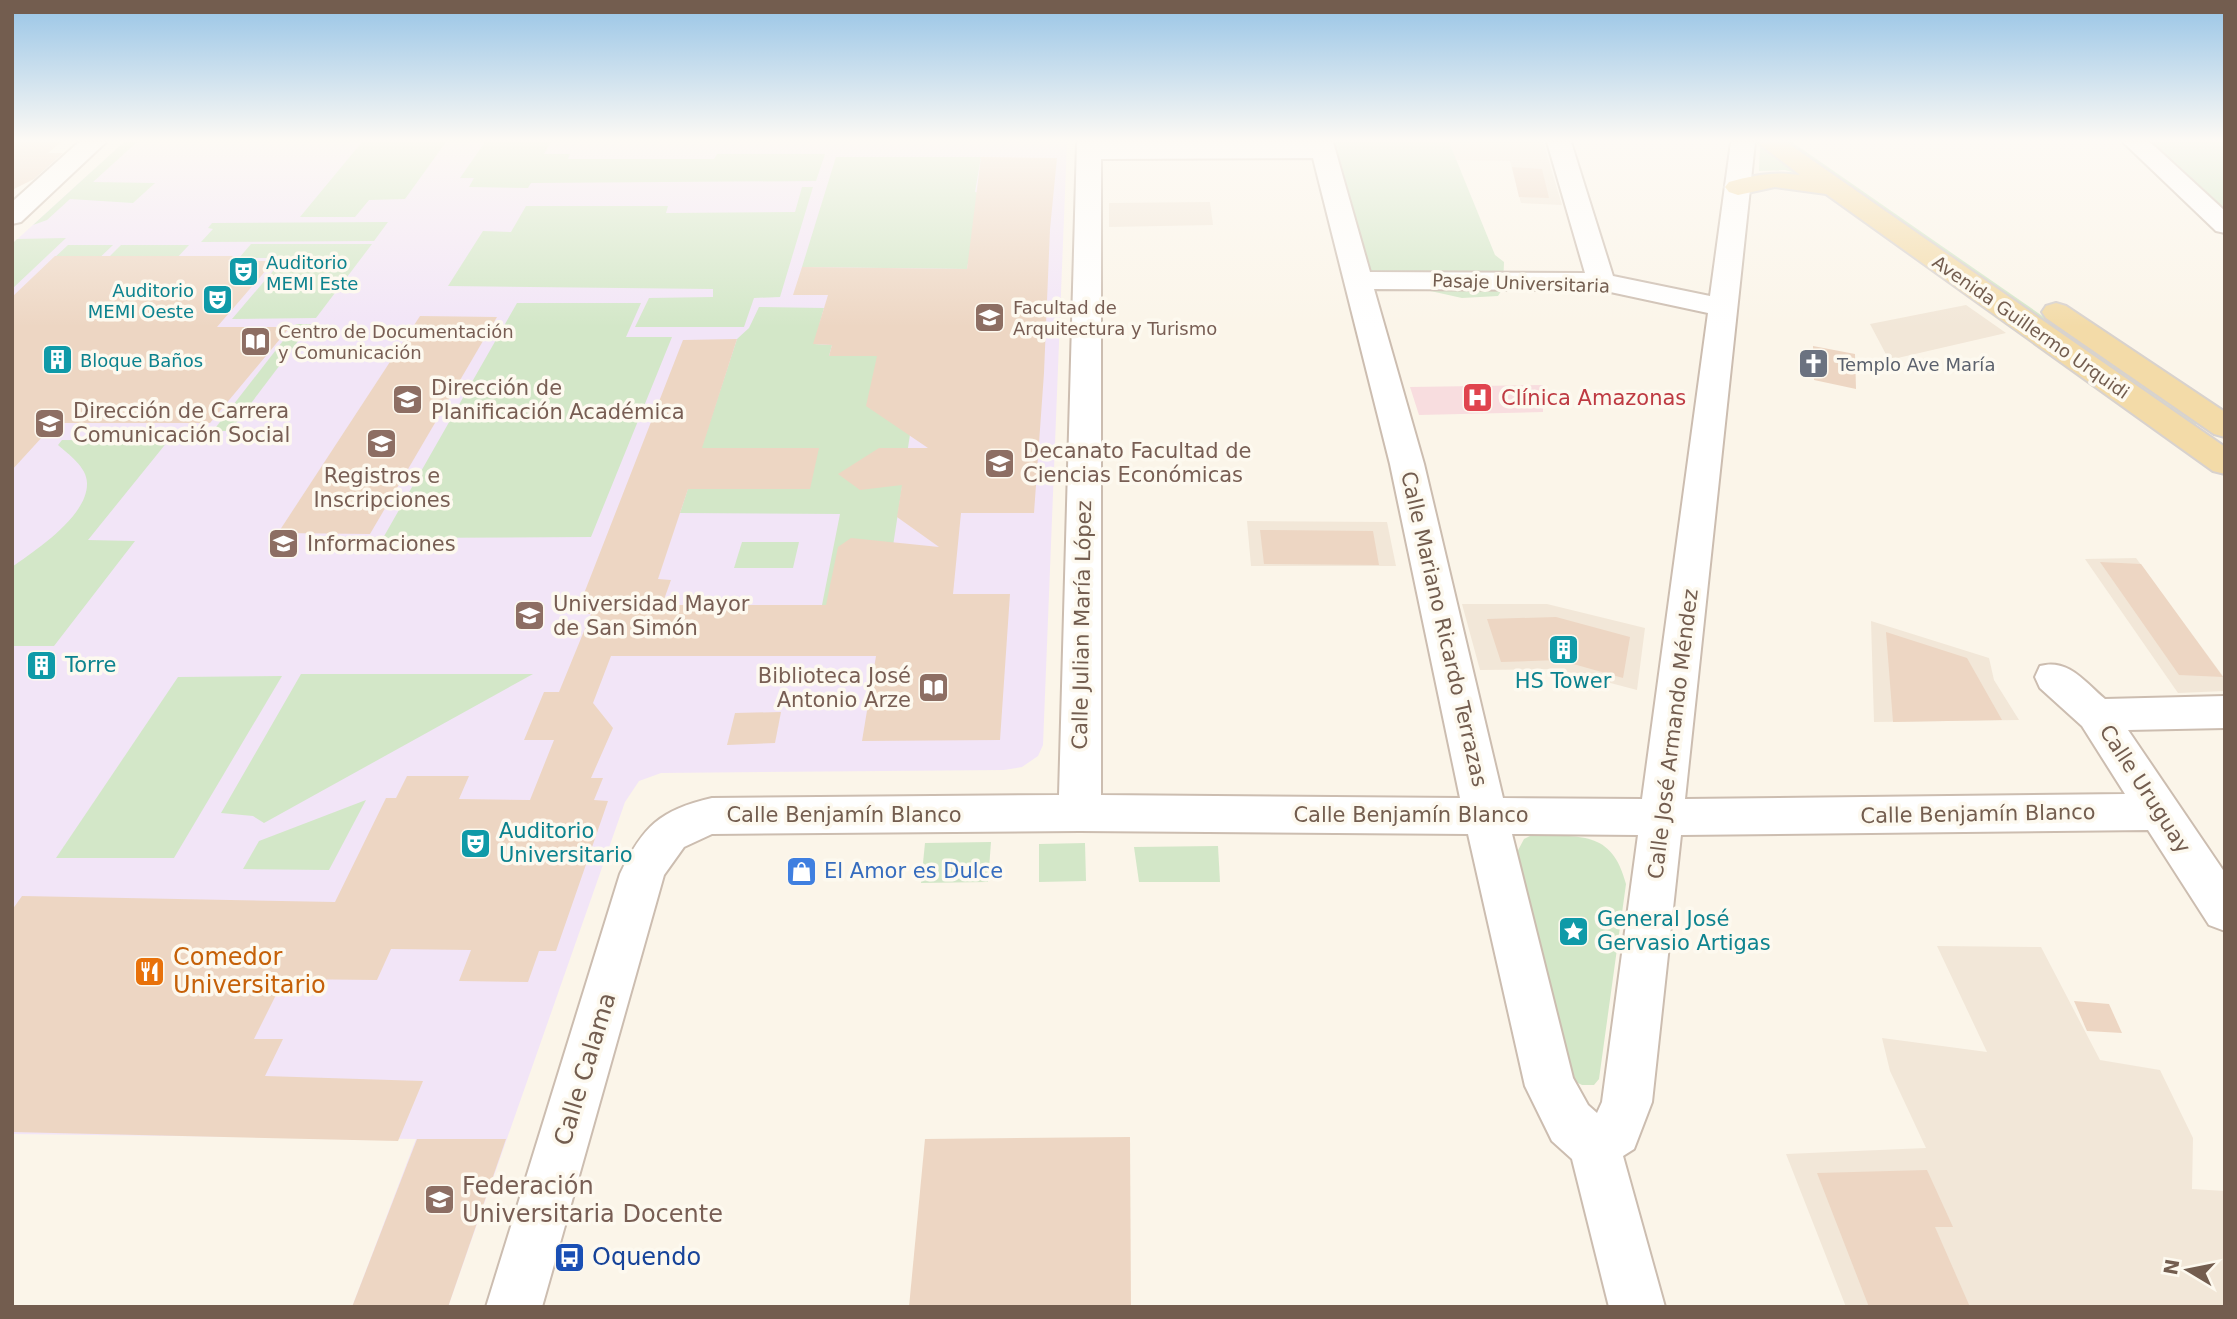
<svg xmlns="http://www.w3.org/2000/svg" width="2237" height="1319" viewBox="0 0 2237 1319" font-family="'DejaVu Sans',sans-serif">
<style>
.residential{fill:#f2e7d8}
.education{fill:#f2e5f7}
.medical{fill:#f8dddf}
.green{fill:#d3e7c8}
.building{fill:#edd6c3}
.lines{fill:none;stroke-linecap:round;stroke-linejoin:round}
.minor-casing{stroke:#ccbdb0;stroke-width:4}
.major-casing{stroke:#d8d2ce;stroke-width:4}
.minor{fill:#fff;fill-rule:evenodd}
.major{fill:#f3dba8;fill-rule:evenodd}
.labels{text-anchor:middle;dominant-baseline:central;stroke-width:7;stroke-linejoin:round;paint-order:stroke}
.far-culture-label{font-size:18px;fill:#0d838f;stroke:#fdf9ef;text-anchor:start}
.far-street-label{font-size:18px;fill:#735d4f;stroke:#fdf9ef}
.far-education-label{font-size:18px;fill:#785e54;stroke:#fdf9ef;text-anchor:start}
.far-worship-label{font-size:18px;fill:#5b616d;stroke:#fdf9ef;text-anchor:start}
.education-label{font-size:21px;fill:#785e54;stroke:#fdf9ef;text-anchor:start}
.health-label{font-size:21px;fill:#be3a42;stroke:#fdf9ef;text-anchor:start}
.street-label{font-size:21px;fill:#735d4f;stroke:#fdf9ef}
.culture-label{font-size:21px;fill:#0d838f;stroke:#fdf9ef;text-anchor:start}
.shop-label{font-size:21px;fill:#366cbe;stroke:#fdf9ef;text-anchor:start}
.near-food-label{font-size:24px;fill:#c56008;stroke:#fdf9ef;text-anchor:start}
.near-street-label{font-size:24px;fill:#735d4f;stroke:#fdf9ef}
.near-education-label{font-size:24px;fill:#785e54;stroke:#fdf9ef;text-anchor:start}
.near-transit-label{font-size:24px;fill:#164399;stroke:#fdf9ef;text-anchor:start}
</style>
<rect width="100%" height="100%" fill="#fbf5e9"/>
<g class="residential">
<polygon points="1449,142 1543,142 1562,205 1521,203 1510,161 1456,160"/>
<polygon points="1210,202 1213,225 1109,227 1109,203"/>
<polygon points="1966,305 2006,333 1889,360 1870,324"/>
<polygon points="1247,521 1387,522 1396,566 1251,566"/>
<polygon points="2136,558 2225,679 2225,691 2178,693 2085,559"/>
<polygon points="1462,604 1547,604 1645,628 1637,690 1557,669 1480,670"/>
<polygon points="1871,621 1989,658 1994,680 2019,720 1874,722"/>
<polygon points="1937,946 2041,947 2100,1060 2160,1070 2193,1138 2192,1189 2225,1191 2225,1307 1846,1307 1786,1154 1926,1148 1890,1071 1882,1038 1987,1052"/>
</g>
<polygon class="education" points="124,142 1067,142 1043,745 1038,756 1022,767 1004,770 661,773 639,781 625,802 448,1307 352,1307 416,1139 12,1134 12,244"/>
<polygon class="medical" points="1543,385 1543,412 1419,415 1410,387"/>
<g class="green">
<polygon points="124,142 137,142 93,182 155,183 133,203 70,199 47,220 33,225"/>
<polygon points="362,142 446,142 405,199 369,200 355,217 300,217"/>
<polygon points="485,142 551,142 544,154 570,154 568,159 714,159 717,154 825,154 816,181 531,183 528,188 469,187 474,178 460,178"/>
<polygon points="1326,142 1449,142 1495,255 1504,262 1503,288 1498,296 1462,298 1367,277"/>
<polygon points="1783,142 1792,142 2198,424 2189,426"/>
<polygon points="2149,142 2225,142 2225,212"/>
<polygon points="1760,145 1802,175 1785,170 1759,171"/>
<polygon points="836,157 981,157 975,192 981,193 967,269 802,267"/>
<polygon points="802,187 813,187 780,297 754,298 744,327 635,327 649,298 713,297 713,289 448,286 483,231 511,232 526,206 668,206 666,213 795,212"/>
<polygon points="388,222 374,241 201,242 213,229 208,228 212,223"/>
<polygon points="66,238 12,289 12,244 17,239"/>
<polygon points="251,244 372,244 316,318 232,319 284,258 239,258"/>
<polygon points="68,245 113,245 92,265 53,259"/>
<polygon points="121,245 189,245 127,311 101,265"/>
<polygon points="517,303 641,303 626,337 672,337 591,537 383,538"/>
<polygon points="759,307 824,308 814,344 832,345 829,356 922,356 884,605 822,605 840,514 680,513 737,339 749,328"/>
<polygon points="296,324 311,324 230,431 213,431"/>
<path d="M62 440 168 441 88 540 135 541 54 646H12V567C36 550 88 516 87 483 87 467 68 454 58 445Z"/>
<polygon points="742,542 799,542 793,568 734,568"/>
<polygon points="301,674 533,674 264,823 253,816 221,813"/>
<polygon points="282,676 174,858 56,858 178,677"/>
<polygon points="366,800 329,870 243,869 259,841"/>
<path d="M1532 835C1579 837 1612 829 1626 884L1599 1079 1594 1085H1582L1574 1081 1515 856 1524 839Z"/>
<polygon points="991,842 988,882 921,883 925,843"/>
<polygon points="1085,843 1086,881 1039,882 1039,844"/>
<polygon points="1218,846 1220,882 1139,882 1134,847"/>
</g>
<g class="building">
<polygon points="12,142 61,142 48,153 63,153 34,179 12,190"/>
<polygon points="981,157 1057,158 1050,229 1044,373 1034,513 961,513 953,594 1010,594 1000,740 862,741 876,656 611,656 593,703 613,728 591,778 603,778 594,800 608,801 556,951 539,951 528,982 459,981 471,950 391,949 377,980 284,979 254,1039 283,1039 265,1076 423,1081 398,1141 12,1132 12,910 22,896 335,902 386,798 396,798 407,776 469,776 459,799 530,800 554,740 524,740 544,692 559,692 591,614 576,614 683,340 737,339 702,448 819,448 810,489 688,489 658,579 671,580 662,605 826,605 838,547 851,538 939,547 897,517 902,485 860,490 838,474 879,448 928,448 866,406 877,356 829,356 832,345 813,344 828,295 793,295 802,267 967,269"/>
<polygon points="1512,167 1542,169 1549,198 1519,197"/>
<polygon points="55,256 233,256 228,261 274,261 217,327 290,327 210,423 55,423 12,470 12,297"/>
<polygon points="420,316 497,317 370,534 278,533"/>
<polygon points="1813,346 1855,354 1856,389 1814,380"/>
<polygon points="1260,530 1373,531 1379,565 1264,564"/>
<polygon points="2100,562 2141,564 2223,677 2179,675"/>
<polygon points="1556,617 1630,637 1623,678 1559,660 1501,662 1487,619"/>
<polygon points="1886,632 1967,658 2002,720 1893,722"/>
<polygon points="781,712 775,743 727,745 735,713"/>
<polygon points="2074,1001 2109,1004 2122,1033 2087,1031"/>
<polygon points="1130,1137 1131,1307 909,1307 925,1139"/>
<polygon points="417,1139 506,1139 448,1307 352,1307"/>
<polygon points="1927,1170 1953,1227 1935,1227 1970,1307 1869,1307 1817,1173"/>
</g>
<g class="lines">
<defs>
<g id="minor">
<polygon points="79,142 106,142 21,222 12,224 12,202"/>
<path d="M1077 142H1333L1370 272 1585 273 1547 142H1571L1613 276 1710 296 1731 142H1755L1685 799 2125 794 2082 726 2040 688 2035 677 2040 666C2068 658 2085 682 2105 699L2225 696V728L2128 730 2225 873V931L2209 925 2148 830 1681 835 1652 1102 1634 1149 1623 1156 1665 1307H1609L1572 1159 1552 1141 1525 1086 1468 834 1080 831 712 834 684 847 664 875 542 1307H486L620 874C643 826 660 810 712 798L1059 795ZM1313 158 1390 464 1460 798 1101 795V159ZM1374 289 1601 290 1708 313 1642 799 1503 798 1424 464ZM1512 834 1638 835 1602 1102 1597 1113 1588 1105 1573 1078Z"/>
<polygon points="2123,142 2150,142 2225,211 2225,233 2216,231"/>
</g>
<g id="major">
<path d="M1757 142H1786L2225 447V474L2213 471 1826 194 1775 187 1738 195 1729 192 1725 187 1729 182C1754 175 1774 171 1800 175Z"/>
<polygon points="2056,303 2066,306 2225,412 2225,437 2214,434 2046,318 2042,312 2046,306"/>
</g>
</defs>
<use href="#minor" class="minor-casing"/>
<use href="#major" class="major-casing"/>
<use href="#minor" class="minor"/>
<use href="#major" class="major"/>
</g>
<linearGradient id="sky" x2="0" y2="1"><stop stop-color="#97c4e6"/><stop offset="0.43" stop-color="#fdfaf5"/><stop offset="1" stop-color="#fdfaf5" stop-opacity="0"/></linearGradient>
<rect width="2237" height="327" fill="url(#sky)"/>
<defs>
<symbol id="theatre-square" viewBox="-11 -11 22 22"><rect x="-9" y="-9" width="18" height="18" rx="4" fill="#0f9aa8" stroke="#fdf9ef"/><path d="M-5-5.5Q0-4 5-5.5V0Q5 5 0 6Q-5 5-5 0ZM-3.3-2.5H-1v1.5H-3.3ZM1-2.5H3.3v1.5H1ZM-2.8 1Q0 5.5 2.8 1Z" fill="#fff"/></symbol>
<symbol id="university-square" viewBox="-11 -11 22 22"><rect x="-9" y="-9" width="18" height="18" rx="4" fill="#8d6e63" stroke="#fdf9ef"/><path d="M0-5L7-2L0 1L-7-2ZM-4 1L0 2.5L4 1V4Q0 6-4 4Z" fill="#fff"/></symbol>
<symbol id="library-square" viewBox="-11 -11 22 22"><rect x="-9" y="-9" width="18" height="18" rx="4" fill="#8d6e63" stroke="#fdf9ef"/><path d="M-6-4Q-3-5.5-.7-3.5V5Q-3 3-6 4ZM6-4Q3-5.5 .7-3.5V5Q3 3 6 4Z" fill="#fff"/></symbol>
<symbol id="building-square" viewBox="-11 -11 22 22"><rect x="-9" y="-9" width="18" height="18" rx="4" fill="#0f9aa8" stroke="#fdf9ef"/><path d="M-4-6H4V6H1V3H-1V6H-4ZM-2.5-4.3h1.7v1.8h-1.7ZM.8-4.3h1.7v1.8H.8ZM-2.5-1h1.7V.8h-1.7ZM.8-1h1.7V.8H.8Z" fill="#fff"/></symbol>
<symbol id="church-square" viewBox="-11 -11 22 22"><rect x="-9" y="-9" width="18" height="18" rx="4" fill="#6b7280" stroke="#fdf9ef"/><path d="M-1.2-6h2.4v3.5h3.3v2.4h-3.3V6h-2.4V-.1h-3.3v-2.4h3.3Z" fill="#fff"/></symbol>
<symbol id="hospital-square" viewBox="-11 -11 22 22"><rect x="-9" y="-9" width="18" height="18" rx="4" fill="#e0444e" stroke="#fdf9ef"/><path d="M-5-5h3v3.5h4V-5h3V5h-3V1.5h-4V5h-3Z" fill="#fff"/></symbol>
<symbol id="shop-square" viewBox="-11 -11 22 22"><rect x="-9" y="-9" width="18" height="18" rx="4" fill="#3f7fe0" stroke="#fdf9ef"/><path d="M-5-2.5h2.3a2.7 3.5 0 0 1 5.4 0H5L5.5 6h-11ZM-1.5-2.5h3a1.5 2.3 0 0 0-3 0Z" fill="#fff"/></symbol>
<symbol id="sight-square" viewBox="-11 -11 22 22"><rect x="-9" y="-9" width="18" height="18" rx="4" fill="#0f9aa8" stroke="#fdf9ef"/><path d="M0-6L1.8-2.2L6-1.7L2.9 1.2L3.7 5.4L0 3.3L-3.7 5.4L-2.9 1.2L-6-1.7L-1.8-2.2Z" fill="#fff"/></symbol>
<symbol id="restaurant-square" viewBox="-11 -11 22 22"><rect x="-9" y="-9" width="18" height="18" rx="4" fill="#e8710a" stroke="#fdf9ef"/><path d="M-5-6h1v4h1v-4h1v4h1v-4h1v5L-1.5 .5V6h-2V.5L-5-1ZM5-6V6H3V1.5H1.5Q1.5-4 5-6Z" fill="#fff"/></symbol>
<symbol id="bus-square" viewBox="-11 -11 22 22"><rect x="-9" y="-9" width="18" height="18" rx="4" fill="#1a4fb4" stroke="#fdf9ef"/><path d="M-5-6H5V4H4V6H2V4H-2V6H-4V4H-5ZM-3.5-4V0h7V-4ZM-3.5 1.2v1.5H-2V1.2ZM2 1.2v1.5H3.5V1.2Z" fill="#fff"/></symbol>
</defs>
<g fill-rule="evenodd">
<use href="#theatre-square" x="226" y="254" width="35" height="35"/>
<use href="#theatre-square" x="200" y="282" width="35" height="35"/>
<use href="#university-square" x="972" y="300" width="35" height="35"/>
<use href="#library-square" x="238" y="324" width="35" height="35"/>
<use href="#building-square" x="40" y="342" width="35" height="35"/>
<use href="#church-square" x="1796" y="346" width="35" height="35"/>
<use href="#hospital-square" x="1460" y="380" width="35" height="35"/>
<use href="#university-square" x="390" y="382" width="35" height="35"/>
<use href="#university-square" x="32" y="406" width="35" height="35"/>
<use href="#university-square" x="364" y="426" width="35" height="35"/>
<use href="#university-square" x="982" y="446" width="35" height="35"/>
<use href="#university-square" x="266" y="526" width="35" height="35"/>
<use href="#university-square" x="512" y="598" width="35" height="35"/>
<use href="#building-square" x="1546" y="632" width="35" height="35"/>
<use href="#building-square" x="24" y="648" width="35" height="35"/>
<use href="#library-square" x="916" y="670" width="35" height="35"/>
<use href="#theatre-square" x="458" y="826" width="35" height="35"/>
<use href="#shop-square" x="784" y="854" width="35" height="35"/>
<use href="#sight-square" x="1556" y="914" width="35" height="35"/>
<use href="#restaurant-square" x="132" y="954" width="35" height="35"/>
<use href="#university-square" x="422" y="1182" width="35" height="35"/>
<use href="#bus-square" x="552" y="1240" width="35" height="35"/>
</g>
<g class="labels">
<g class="far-culture-label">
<text x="266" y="262">Auditorio<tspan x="266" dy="21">MEMI Este</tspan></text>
<text x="194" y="290" text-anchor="end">Auditorio<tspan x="194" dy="21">MEMI Oeste</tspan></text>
<text x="80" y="360">Bloque Baños</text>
</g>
<g class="far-street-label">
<text transform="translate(1521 283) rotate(2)">Pasaje Universitaria</text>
<text transform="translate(2031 327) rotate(35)">Avenida Guillermo Urquidi</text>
</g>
<g class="far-education-label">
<text x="1013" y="307">Facultad de<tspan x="1013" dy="21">Arquitectura y Turismo</tspan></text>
<text x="278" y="331">Centro de Documentación<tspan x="278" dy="21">y Comunicación</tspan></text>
</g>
<g class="far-worship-label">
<text x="1837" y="364">Templo Ave María</text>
</g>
<g class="education-label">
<text x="431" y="388">Dirección de<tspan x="431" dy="24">Planificación Académica</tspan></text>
<text x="73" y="411">Dirección de Carrera<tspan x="73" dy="24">Comunicación Social</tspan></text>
<text x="1023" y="451">Decanato Facultad de<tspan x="1023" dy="24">Ciencias Económicas</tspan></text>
<text x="382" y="476" text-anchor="middle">Registros e<tspan x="382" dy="24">Inscripciones</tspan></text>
<text x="307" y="544">Informaciones</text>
<text x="553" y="604">Universidad Mayor<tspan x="553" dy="24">de San Simón</tspan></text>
<text x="911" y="676" text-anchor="end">Biblioteca José<tspan x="911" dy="24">Antonio Arze</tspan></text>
</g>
<g class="health-label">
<text x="1501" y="398">Clínica Amazonas</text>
</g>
<g class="street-label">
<text transform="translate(1082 625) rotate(-89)">Calle Julian María López</text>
<text transform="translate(1444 629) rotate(77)">Calle Mariano Ricardo Terrazas</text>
<text transform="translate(1673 734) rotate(-83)">Calle José Armando Méndez</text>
<text transform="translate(2145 789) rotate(57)">Calle Uruguay</text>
<text transform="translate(1978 814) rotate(-1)">Calle Benjamín Blanco</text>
<text x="844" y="815">Calle Benjamín Blanco</text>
<text x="1411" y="815">Calle Benjamín Blanco</text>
</g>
<g class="culture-label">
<text x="65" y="665">Torre</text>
<text x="1563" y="681" text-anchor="middle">HS Tower</text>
<text x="499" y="831">Auditorio<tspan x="499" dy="24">Universitario</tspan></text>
<text x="1597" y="919">General José<tspan x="1597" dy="24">Gervasio Artigas</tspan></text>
</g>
<g class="shop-label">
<text x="824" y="871">El Amor es Dulce</text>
</g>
<g class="near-food-label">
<text x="173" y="957">Comedor<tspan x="173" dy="28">Universitario</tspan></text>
</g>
<g class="near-street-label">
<text transform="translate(585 1069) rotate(-73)">Calle Calama</text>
</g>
<g class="near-education-label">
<text x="462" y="1186">Federación<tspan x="462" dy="28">Universitaria Docente</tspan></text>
</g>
<g class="near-transit-label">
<text x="592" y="1257">Oquendo</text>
</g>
</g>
<rect width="2237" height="1319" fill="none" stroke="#735d4f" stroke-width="28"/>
<g transform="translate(2188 1270) rotate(280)" stroke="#fdf9ef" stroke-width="5" paint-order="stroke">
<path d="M0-5L12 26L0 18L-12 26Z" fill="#735d4f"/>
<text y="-10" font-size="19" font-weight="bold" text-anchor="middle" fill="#735d4f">N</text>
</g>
</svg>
